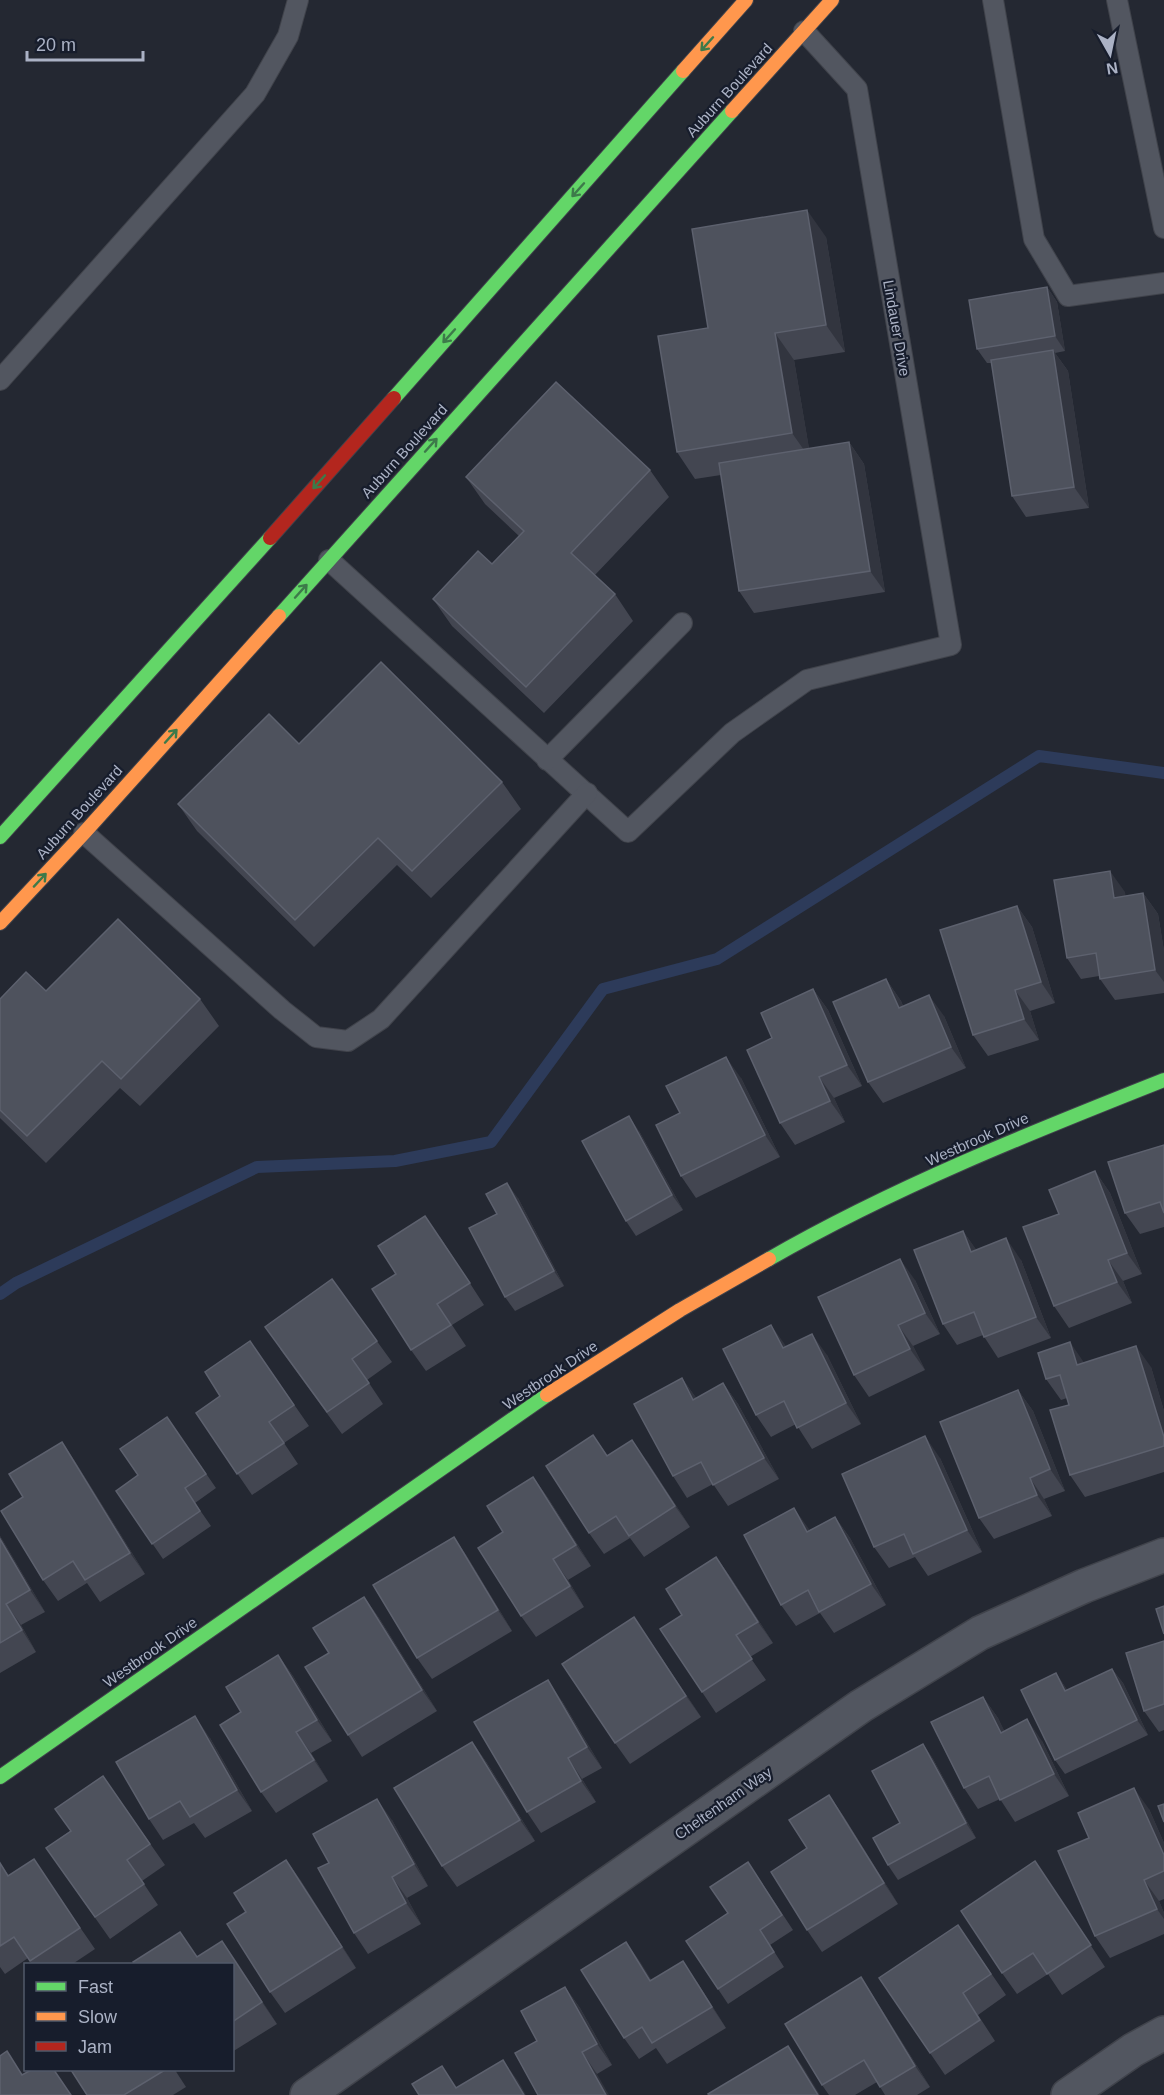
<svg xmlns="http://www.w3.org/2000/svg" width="1164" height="2095" viewBox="0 0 1164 2095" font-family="Arial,sans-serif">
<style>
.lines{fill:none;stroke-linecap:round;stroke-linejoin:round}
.stream{stroke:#2d3b5a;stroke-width:12}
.lane-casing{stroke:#40434b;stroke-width:22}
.street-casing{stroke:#40434b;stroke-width:36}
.fast-casing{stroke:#40434b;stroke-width:16}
.slow-casing{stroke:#40434b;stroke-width:16}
.jam-casing{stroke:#40434b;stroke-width:16}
.lane{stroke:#525660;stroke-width:20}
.street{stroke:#525660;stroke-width:33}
.fast{stroke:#63d668;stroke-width:14}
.slow{stroke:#ff974d;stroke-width:14}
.jam{stroke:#b3261e;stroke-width:14}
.wall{fill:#434651}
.shaded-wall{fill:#32353f}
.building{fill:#4e525d;stroke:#5d616e;stroke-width:1.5}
.oneway{stroke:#3d7a4a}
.labels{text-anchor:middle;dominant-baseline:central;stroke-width:4.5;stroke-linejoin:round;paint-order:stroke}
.street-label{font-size:15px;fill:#abb2c5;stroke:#171d2c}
</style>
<rect width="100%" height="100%" fill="#242832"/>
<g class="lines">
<polyline class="stream" points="0,1294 16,1283 257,1167 395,1161 491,1142 603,989 717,959 1039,756 1164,773"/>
<defs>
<g id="lane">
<polyline points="993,0 1034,239 1068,296 1164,283"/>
<polyline points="1117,0 1164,228"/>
<polyline points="0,380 255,94 288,36 298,0"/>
<polyline points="329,560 628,832 732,733 807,680 951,645 857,89 804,31"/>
<polyline points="547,760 682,623"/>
<polyline points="84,833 282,1010 316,1037 348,1041 381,1019 587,793"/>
</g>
<g id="street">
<polyline points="307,2095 861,1706 980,1633 1084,1586 1164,1555"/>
<polyline points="1068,2095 1133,2050 1164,2033"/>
</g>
<g id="fast">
<polyline points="394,398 683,71"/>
<polyline points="279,616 732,111"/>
<polyline points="0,837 270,538"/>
<path d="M769 1259C894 1187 1030 1133 1164 1080"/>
<polyline points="0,1777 547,1395"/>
</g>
<g id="slow">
<polyline points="683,71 746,0"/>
<polyline points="732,111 832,0"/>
<polyline points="0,923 84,833 279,616"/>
<polyline points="547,1395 680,1310 769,1259"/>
</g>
<polyline id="jam" points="270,538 394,398"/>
</defs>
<use href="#lane" class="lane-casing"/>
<use href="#street" class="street-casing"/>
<use href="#fast" class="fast-casing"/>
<use href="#slow" class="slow-casing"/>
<use href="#jam" class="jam-casing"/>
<use href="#lane" class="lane"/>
<use href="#street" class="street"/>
<use href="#fast" class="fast"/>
<use href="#slow" class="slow"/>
<use href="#jam" class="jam"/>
</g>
<g class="wall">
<polygon points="826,237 845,352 794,360 809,449 849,442 864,464 885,592 754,613 739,591 721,475 695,479 677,452 708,328"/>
<polygon points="1047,287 1057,302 1065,351 1055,353 1068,371 1089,508 1026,517 1012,496 992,363 987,363 977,349"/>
<polygon points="650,470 669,497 595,575 615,594 633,621 544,713 452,626 433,599 492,564 519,536 485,504 466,477"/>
<polygon points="299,744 502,782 521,809 431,898 397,865 314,947 197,831 178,804"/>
<polygon points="1125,892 1125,896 1143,893 1158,914 1164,951 1164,993 1115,1000 1100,979 1099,976 1081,979 1067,958"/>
<polygon points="1017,906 1032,927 1055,1003 1030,1011 1039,1040 988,1056 973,1035"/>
<polygon points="886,979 901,1001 903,1006 944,1016 966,1068 883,1103 868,1082"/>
<polygon points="813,989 828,1010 862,1086 834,1098 845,1122 795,1145 780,1123 772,1038"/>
<polygon points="46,991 200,999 219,1026 140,1106 120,1088 46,1163 0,1118 0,999"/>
<polygon points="741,1078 780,1157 696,1198 681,1176"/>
<polygon points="639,1131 683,1210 636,1236 626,1221"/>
<polygon points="1164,1145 1164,1227 1140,1234 1125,1213"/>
<polygon points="1095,1171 1110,1193 1142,1274 1123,1281 1132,1303 1069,1328 1054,1306 1059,1214"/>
<polygon points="518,1198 564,1286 515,1311 505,1297 497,1214"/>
<polygon points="963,1231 976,1250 1021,1260 1051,1338 998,1358 983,1335 957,1345 943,1324"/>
<polygon points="440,1237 484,1305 452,1325 466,1346 426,1371 411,1350 396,1274"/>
<polygon points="332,1279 392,1362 367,1380 383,1404 342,1434 280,1349"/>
<polygon points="915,1280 940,1334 913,1346 925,1370 869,1397 854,1375"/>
<polygon points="250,1341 309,1426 284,1443 298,1464 252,1495 196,1413 220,1396"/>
<polygon points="786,1346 827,1355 861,1424 812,1449 796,1424 771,1437 756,1415"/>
<polygon points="1084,1362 1151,1367 1164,1411 1164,1472 1085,1497 1070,1475 1069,1405 1067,1398 1061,1400 1046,1379"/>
<polygon points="682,1378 696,1398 723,1383 738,1404 779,1479 728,1506 713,1484 687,1498 673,1476"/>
<polygon points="1018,1390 1033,1411 1065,1491 1044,1499 1052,1516 994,1539 979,1518"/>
<polygon points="167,1417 216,1488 195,1503 211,1526 163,1559 116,1491 138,1475"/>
<polygon points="593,1435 607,1455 647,1461 690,1527 644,1557 630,1538 604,1554 589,1533"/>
<polygon points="62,1442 76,1463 145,1574 100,1602 87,1583 58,1601 43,1580 23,1497"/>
<polygon points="940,1458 982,1552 928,1576 915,1557 889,1568 874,1547"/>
<polygon points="533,1477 548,1498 591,1566 568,1580 584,1607 536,1637 521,1616 503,1532"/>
<polygon points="835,1517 850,1538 886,1605 834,1633 820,1613 796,1626 781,1605 810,1530"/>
<polygon points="0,1536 45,1612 21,1625 36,1652 0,1673"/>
<polygon points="454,1537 468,1558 512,1631 432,1679 417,1658"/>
<polygon points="716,1557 731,1578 773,1643 750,1657 766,1680 716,1713 702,1692"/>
<polygon points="364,1597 379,1618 437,1711 362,1757 348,1735"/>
<polygon points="634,1617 701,1717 630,1764 615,1743"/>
<polygon points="1164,1641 1164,1730 1159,1732 1144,1711"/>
<polygon points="278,1655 293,1676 332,1741 311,1753 328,1781 276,1813 261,1792 241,1712"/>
<polygon points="1112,1669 1123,1683 1148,1735 1065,1774 1055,1760 1056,1673 1067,1690"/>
<polygon points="983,1697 998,1718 1004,1731 1042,1741 1069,1796 1015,1822 1000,1799 978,1809 964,1788"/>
<polygon points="562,1701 602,1768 582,1779 596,1802 541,1833 527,1812"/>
<polygon points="210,1738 252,1811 205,1838 194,1823 163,1840 149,1819"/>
<polygon points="472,1742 487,1763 535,1841 457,1887 442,1866"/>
<polygon points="923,1744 933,1759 976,1838 898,1880 888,1865"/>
<polygon points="103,1776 165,1865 142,1881 158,1905 110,1939 46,1848 70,1831"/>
<polygon points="829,1795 844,1817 898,1904 822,1952 807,1930 807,1848"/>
<polygon points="1149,1809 1164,1843 1164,1899 1159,1901 1164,1913 1164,1934 1110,1958 1095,1936 1089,1838"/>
<polygon points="392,1820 428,1886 407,1898 421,1924 368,1954 354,1933 329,1863"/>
<polygon points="286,1860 301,1881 356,1968 285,2013 270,1992"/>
<polygon points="1035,1861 1105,1967 1062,1995 1048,1974 1017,1994 1002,1973"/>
<polygon points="0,1863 9,1876 48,1881 95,1949 71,1965 32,1965 28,1958 5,1974 0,1967"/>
<polygon points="758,1877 793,1930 770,1945 784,1967 728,2004 718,1989 728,1913"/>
<polygon points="958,1925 1006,1995 978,2015 995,2041 945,2075 930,2053"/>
<polygon points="222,1941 277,2024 232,2052 232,1965 197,1957"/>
<polygon points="626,1942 651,1980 697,1982 726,2028 667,2064 656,2048 639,2059 624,2038"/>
<polygon points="861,1977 875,1999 930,2087 917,2095 885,2095 877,2082 855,2095 829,2095 822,2085"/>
<polygon points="565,1987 580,2008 612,2065 597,2074 537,2041"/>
<polygon points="71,2070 175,2070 186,2087 173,2095 87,2095"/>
</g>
<g class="shaded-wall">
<polygon points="807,210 826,237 845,352 826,325"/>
<polygon points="1047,287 1057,302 1065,351 1055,336"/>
<polygon points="775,333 794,360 811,460 792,433"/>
<polygon points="1053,350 1068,371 1089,508 1074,487"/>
<polygon points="849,442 864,464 885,592 870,571"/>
<polygon points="1110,871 1125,892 1129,919 1114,898"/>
<polygon points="1143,893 1158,914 1164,951 1164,982 1155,970"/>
<polygon points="1017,906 1032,927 1055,1003 1041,982"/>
<polygon points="886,979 901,1001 913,1029 899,1008"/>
<polygon points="813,989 828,1010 862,1086 847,1065"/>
<polygon points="1015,990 1030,1011 1039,1040 1024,1019"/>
<polygon points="929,995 944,1016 966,1068 951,1047"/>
<polygon points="726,1057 741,1078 780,1157 765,1135"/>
<polygon points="819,1077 834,1098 845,1122 830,1101"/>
<polygon points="629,1116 639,1131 683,1210 672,1195"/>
<polygon points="1095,1171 1110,1193 1142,1274 1127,1253"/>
<polygon points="507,1183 518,1198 564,1286 554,1271"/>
<polygon points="963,1231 978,1252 971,1252"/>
<polygon points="1006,1238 1021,1260 1051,1338 1036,1317"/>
<polygon points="900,1259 915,1280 940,1334 925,1313"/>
<polygon points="1108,1260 1123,1281 1132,1303 1117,1282"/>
<polygon points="771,1325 786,1346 783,1348"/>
<polygon points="898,1325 913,1346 925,1370 910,1349"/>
<polygon points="812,1334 827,1355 861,1424 846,1403"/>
<polygon points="1070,1342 1085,1364 1077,1365"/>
<polygon points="1136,1346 1151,1367 1164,1411 1164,1437"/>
<polygon points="682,1378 697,1399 693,1400"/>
<polygon points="723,1383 738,1404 779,1479 764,1458"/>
<polygon points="1018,1390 1033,1411 1065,1491 1050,1469"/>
<polygon points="925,1436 940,1458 982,1552 967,1530"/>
<polygon points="632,1440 647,1461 690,1527 675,1506"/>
<polygon points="62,1442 76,1463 145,1574 130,1553"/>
<polygon points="533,1477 548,1498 591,1566 576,1545"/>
<polygon points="1030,1478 1044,1499 1052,1516 1037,1495"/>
<polygon points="794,1508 809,1529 822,1553 807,1532"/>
<polygon points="835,1517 850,1538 886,1605 871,1584"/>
<polygon points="0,1536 5,1544 45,1612 30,1590 0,1539"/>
<polygon points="454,1537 468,1558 512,1631 498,1610"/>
<polygon points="716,1557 731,1578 773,1643 758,1622"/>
<polygon points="553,1559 568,1580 584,1607 570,1586"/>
<polygon points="364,1597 379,1618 437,1711 422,1690"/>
<polygon points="6,1604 21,1625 36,1652 22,1630"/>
<polygon points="634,1617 648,1638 701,1717 686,1696"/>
<polygon points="278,1655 293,1676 332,1741 317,1720"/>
<polygon points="1112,1669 1123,1683 1148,1735 1137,1720"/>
<polygon points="1056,1673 1066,1688 1075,1706 1065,1691"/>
<polygon points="548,1680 562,1701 602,1768 587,1747"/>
<polygon points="983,1697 998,1718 1016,1754 1001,1733"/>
<polygon points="195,1716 210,1738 252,1811 237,1790"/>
<polygon points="1027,1719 1042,1741 1069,1796 1054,1774"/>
<polygon points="296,1732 311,1753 328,1781 314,1760"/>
<polygon points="472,1742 487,1763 535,1841 520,1820"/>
<polygon points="923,1744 933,1759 976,1838 966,1823"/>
<polygon points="568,1758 582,1779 596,1802 581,1781"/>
<polygon points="1134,1788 1149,1809 1164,1843 1164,1855"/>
<polygon points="829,1795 844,1817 898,1904 884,1883"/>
<polygon points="377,1799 392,1820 428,1886 414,1864"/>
<polygon points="286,1860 301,1881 356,1968 342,1947"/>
<polygon points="392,1877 407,1898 421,1924 406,1903"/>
<polygon points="1144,1880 1159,1901 1164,1913 1164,1919 1157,1909"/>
<polygon points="222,1941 237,1962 277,2024 262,2002"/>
<polygon points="626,1942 641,1963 665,2002 650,1981"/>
<polygon points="683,1961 697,1982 726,2028 712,2007"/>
<polygon points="861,1977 875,1999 930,2087 915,2066"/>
<polygon points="565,1987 580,2008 612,2065 597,2044"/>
<polygon points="788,2046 803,2067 820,2095 818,2095"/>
<polygon points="582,2052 597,2074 609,2095 606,2095"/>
<polygon points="503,2060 518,2081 526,2095 524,2095"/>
</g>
<g class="building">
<polygon points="807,210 826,325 775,333 792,433 677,452 658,336 708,328 692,229"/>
<polygon points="1047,287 1055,336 977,349 969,300"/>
<polygon points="1053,350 1074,487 1012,496 991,360"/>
<polygon points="556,382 650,470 571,553 615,594 526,687 433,599 478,551 492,564 524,531 466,477"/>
<polygon points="849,442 870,571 739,591 719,463"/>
<polygon points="381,662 502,782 412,871 378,838 295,920 178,804 269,714 299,744"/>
<polygon points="1110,871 1114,898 1143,893 1155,970 1100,979 1096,953 1067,958 1054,880"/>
<polygon points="1017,906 1041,982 1015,990 1024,1019 973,1035 940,930"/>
<polygon points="118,919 200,999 121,1079 102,1061 27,1136 0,1110 0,999 26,972 46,991"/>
<polygon points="886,979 899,1008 929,995 951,1047 868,1082 833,1002"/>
<polygon points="813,989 847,1065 819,1077 830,1101 780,1123 747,1050 772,1038 761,1013"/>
<polygon points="726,1057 765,1135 681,1176 656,1125 680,1113 666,1086"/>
<polygon points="629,1116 672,1195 626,1221 582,1141"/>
<polygon points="1164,1145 1164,1213 1160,1202 1125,1213 1108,1162"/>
<polygon points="1095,1171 1127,1253 1108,1260 1117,1282 1054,1306 1023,1227 1059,1214 1049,1190"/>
<polygon points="507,1183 554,1271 505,1297 469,1228 497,1214 486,1194"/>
<polygon points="425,1216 470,1283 437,1304 451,1325 411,1350 372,1289 396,1274 378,1246"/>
<polygon points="963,1231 971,1252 1006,1238 1036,1317 984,1337 974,1312 943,1324 914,1250"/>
<polygon points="900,1259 925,1313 898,1325 910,1349 854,1375 818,1297"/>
<polygon points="332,1279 377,1341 352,1359 369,1383 327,1412 265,1327"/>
<polygon points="771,1325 783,1348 812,1334 846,1403 797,1428 784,1401 756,1415 723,1349"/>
<polygon points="250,1341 294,1405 269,1422 284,1443 237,1474 196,1413 220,1396 205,1372"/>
<polygon points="1070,1342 1077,1365 1136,1346 1164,1437 1164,1446 1070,1475 1050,1410 1069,1405 1060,1375 1046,1379 1038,1353"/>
<polygon points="682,1378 693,1400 723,1383 764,1458 713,1485 701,1462 673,1476 634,1404"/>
<polygon points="1018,1390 1050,1469 1030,1478 1037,1495 979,1518 940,1422"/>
<polygon points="167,1417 206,1474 185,1488 200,1511 152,1544 116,1491 138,1475 120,1449"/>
<polygon points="593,1435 607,1456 632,1440 675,1506 629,1536 616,1516 589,1533 546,1466"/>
<polygon points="925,1436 967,1530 913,1554 904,1534 874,1547 842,1474"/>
<polygon points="62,1442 130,1553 85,1580 73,1561 43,1580 1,1511 23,1497 9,1474"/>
<polygon points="533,1477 576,1545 553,1559 570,1586 521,1616 478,1548 503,1532 487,1506"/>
<polygon points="794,1508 807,1532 835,1517 871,1584 819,1612 808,1590 781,1605 744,1535"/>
<polygon points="454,1537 498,1610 417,1658 373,1585"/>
<polygon points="0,1539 30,1590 6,1604 22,1630 0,1643"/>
<polygon points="716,1557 758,1622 736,1635 752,1659 702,1692 660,1629 682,1615 666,1589"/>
<polygon points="364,1597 422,1690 348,1735 305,1667 329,1653 313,1628"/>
<polygon points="1164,1606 1164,1634 1156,1609"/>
<polygon points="634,1617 686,1696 615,1743 562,1664"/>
<polygon points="1164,1641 1164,1704 1144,1711 1126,1653"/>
<polygon points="278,1655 317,1720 296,1732 314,1760 261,1792 220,1725 241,1712 226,1687"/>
<polygon points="1112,1669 1137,1720 1055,1760 1021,1690 1056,1673 1065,1691"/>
<polygon points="548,1680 587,1747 568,1758 581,1781 527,1812 474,1722"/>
<polygon points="983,1697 1001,1733 1027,1719 1054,1774 1000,1800 989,1776 964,1788 931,1722"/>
<polygon points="195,1716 237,1790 190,1817 180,1801 149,1819 116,1762"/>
<polygon points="472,1742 520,1820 442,1866 394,1788"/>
<polygon points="923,1744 966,1823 888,1865 873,1838 900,1823 872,1771"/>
<polygon points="103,1776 150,1844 127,1860 144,1884 95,1917 46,1848 71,1831 55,1809"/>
<polygon points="1134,1788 1164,1855 1164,1871 1144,1880 1157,1909 1095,1936 1058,1851 1089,1838 1078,1813"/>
<polygon points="829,1795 884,1883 807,1930 771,1872 807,1848 789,1820"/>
<polygon points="377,1799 414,1864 392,1877 406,1903 354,1933 318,1868 329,1863 313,1834"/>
<polygon points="1164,1804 1164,1822 1158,1806"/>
<polygon points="34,1859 80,1928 30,1961 14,1937 0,1946 0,1863 8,1876"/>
<polygon points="286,1860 342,1947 270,1992 227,1924 246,1912 234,1893"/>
<polygon points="1035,1861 1091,1945 1047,1974 1033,1953 1002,1973 961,1911"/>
<polygon points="748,1862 782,1915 760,1930 774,1952 718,1989 686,1941 728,1913 710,1887"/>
<polygon points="958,1925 991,1974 963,1993 980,2020 930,2053 879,1978"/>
<polygon points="180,1932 197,1957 222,1941 262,2002 232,2022 232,1965 135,1965 133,1962"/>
<polygon points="626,1942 650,1981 683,1961 712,2007 652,2043 642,2027 624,2038 581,1970"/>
<polygon points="861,1977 915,2066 880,2087 864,2060 822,2085 785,2024"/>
<polygon points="565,1987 597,2044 582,2052 606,2095 538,2095 515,2053 537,2041 521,2011"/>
<polygon points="788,2046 818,2095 709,2095 708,2094"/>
<polygon points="7,2051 22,2075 31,2070 54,2070 71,2095 0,2095 0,2056"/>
<polygon points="503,2060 524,2095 419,2095 412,2084 442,2066 456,2088"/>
<polygon points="71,2070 165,2070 124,2095 87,2095"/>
</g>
<defs><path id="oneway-shaft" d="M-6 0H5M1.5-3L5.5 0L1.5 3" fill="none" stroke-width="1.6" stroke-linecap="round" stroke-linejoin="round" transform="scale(1.5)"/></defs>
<g class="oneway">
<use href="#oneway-shaft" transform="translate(707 44) rotate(132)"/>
<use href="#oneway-shaft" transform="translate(578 190) rotate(132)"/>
<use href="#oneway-shaft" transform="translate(449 336) rotate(132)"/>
<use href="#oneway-shaft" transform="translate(431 445) rotate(-48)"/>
<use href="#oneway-shaft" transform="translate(319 482) rotate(132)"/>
<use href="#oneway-shaft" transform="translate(301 591) rotate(-48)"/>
<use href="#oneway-shaft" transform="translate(171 736) rotate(-48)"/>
<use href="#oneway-shaft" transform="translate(40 880) rotate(-47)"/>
</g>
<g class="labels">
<g class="street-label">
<text transform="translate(729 90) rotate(-48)">Auburn Boulevard</text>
<text transform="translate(897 328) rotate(80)">Lindauer Drive</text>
<text transform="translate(404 451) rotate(-48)">Auburn Boulevard</text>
<text transform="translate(79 812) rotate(-48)">Auburn Boulevard</text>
<text transform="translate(977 1139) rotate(-24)">Westbrook Drive</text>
<text transform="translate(550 1375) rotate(-34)">Westbrook Drive</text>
<text transform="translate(150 1652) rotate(-35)">Westbrook Drive</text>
<text transform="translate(723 1803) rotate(-35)">Cheltenham Way</text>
</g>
</g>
<rect x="24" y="1963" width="210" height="108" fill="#171d2c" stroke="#525969" stroke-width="1.5"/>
<rect x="36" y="1982" width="30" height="9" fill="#63d668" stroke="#525969" stroke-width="1.5"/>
<text x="78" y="1993" font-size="18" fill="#abb2c5">Fast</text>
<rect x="36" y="2012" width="30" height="9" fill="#ff974d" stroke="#525969" stroke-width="1.5"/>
<text x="78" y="2023" font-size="18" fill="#abb2c5">Slow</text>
<rect x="36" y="2042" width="30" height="9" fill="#b3261e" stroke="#525969" stroke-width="1.5"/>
<text x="78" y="2053" font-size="18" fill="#abb2c5">Jam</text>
<g transform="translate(1110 54) rotate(171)" stroke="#171d2c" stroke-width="4.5" paint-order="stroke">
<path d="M0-4.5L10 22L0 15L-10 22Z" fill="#abb2c5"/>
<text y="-9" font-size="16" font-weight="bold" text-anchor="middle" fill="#abb2c5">N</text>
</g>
<path d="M27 51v9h116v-9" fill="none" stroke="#abb2c5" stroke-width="3"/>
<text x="36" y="51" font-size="18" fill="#abb2c5" stroke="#171d2c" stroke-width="4.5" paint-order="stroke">20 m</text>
</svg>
